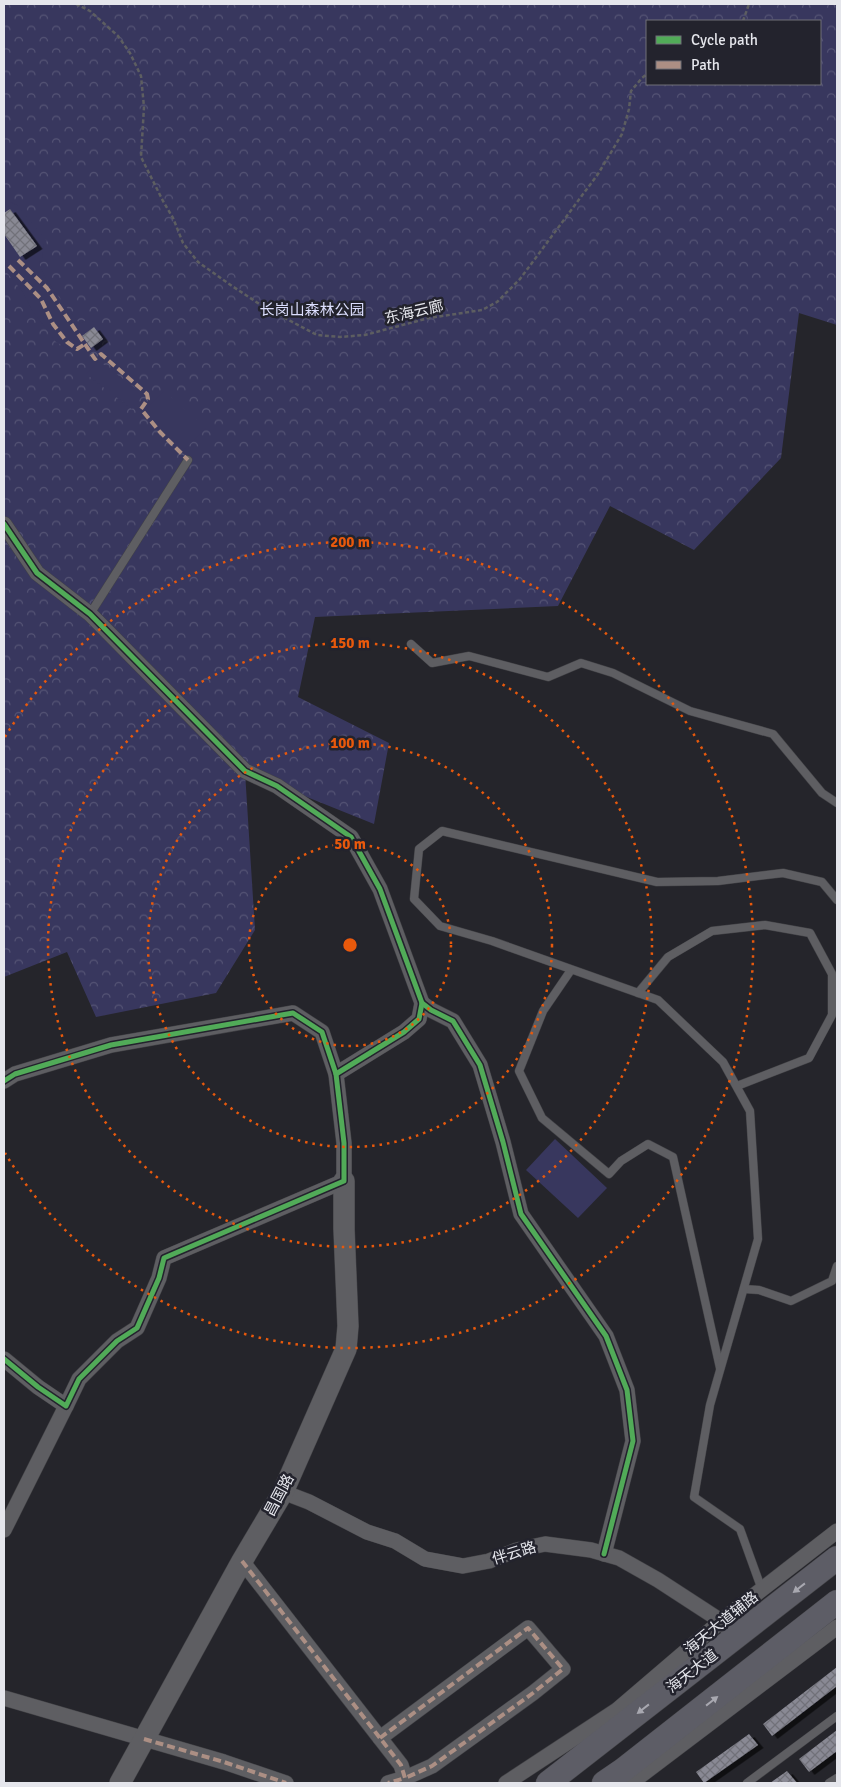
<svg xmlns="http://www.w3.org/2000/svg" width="841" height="1787" viewBox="0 0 841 1787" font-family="Signika,'Noto Sans SC',sans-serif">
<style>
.forest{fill:url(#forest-crowns);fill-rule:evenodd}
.park{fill:#38375e}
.building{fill:url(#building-cross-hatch);filter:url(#shadow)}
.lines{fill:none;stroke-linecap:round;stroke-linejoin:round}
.service-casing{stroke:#424246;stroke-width:9}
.minor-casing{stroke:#424246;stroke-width:16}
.secondary-casing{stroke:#424246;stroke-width:22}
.primary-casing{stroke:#424246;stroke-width:25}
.path{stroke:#5d5e61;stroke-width:2.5;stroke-dasharray:4 2.5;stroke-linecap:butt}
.service{stroke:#5e5e62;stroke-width:8}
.minor{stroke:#5e5e62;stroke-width:15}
.secondary{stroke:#5e5e62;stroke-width:21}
.primary{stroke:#5d5d66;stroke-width:24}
.quiet{stroke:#ac8f84;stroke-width:4;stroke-dasharray:8 4;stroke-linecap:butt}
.cycleway-casing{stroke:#23232d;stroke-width:8}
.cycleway{stroke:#51ab58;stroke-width:5}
.oneway{fill:#a8a8b0}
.ring{fill:none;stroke:#e8590c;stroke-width:2.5;stroke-dasharray:2.5 5}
.labels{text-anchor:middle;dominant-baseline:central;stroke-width:5;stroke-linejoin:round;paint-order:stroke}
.park-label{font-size:15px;fill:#dcdefe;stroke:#23232d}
.street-label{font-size:15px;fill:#e5e6ec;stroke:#23232d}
.centre{fill:#e8590c;stroke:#23232d;stroke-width:2.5}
.ring-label{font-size:15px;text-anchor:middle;font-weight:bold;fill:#e8590c;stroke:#23232d;stroke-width:5;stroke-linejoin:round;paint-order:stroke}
</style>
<defs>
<pattern id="forest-crowns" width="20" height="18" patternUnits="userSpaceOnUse" patternTransform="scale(1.25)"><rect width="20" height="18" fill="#38375e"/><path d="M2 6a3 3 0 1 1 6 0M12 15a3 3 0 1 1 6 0" fill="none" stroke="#555475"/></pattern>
<pattern id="building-cross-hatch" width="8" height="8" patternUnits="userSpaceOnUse" patternTransform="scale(1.25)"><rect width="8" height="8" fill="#898994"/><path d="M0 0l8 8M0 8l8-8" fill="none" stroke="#717179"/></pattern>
<filter id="shadow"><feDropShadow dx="5.5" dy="3" stdDeviation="0" flood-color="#0009"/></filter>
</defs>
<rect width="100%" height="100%" fill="#25252b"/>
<path class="forest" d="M4 4H837V325L799 313 781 458 694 550 610 506 558 606 315 617 298 697 389 743 374 824 245 772 255 930 216 993 96 1017 67 952 4 977ZM647 21H820V84H647Z"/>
<g class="park">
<path d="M10 202 17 205 47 241 44 244 42 259 39 261C41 277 69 310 80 324L89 318 107 335 96 347 73 351 56 342 32 310 22 291 4 269 8 266 4 257V206Z"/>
<polygon points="99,361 143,394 132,409 86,374"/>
<polygon points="164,391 206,428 185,449 145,410"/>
<polygon points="555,1139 607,1188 578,1218 526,1170"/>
</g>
<g class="building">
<polygon points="10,209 37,246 20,257 4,234 4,213"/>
<polygon points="94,327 103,339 91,348 82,336"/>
<polygon points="837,1667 837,1686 772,1736 763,1724"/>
<polygon points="837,1730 837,1751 809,1772 799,1759"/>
<polygon points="749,1734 758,1745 704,1783 696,1772"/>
<polygon points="787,1771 797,1783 770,1783"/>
</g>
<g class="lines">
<defs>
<g id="service">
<polyline points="90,614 188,460"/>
<polyline points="411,644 432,663 469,656 548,677 581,663 613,673 690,711 773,734 822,793 837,803"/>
<polyline points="571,970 543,1011 519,1071 542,1118 609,1174 621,1161 648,1144 673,1157 720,1368"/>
<polyline points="638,993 668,957 712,931 765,925 810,933 832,974 832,1015 809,1058 737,1086"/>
<polyline points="744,1289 759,1290 791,1301 832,1281 837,1266"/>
<polyline points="762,1590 740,1529 694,1497 710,1405 758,1239 750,1111 723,1062 658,1000 492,941 440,926 414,899 419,849 442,831 657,882 718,881 783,873 822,882 837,900"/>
<polyline points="747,1783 837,1716"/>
<polyline points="829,1783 837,1778"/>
</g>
<g id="minor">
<polyline points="4,524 37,573 90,614 245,771 277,786 351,837 380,889 422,1003 419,1019 404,1032 336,1074"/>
<polyline points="422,1003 431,1010 453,1021 480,1065 503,1142 521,1214 606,1336 627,1390 633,1441 604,1554"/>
<polyline points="4,1081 15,1074 111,1045 293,1013 322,1032 336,1074 344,1143 344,1181 164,1258 159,1278 137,1328 117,1341 79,1379 66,1406 38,1387 4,1359"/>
<polyline points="283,1492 309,1502 367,1532 395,1541 425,1559 463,1566 489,1561 517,1550 545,1544 591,1550 619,1558 658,1580 721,1621 735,1637"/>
<polyline points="4,1530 66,1406"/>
<polyline points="242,1561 401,1765 405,1778 388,1783"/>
<polyline points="4,1698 224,1762 286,1783"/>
<polyline points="380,1738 528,1628 563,1669 533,1693 432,1766 405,1778"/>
<polyline points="506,1783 617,1710 721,1621 837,1531"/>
<polyline points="631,1783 837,1627"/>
</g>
<polyline id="secondary" points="120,1783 242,1561 283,1492 346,1349 348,1326 344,1229 344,1181"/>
<g id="primary">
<polyline points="548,1783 837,1558"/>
<polyline points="604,1783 623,1770 837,1602"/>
</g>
</defs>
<use href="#service" class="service-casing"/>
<use href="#minor" class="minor-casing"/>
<use href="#secondary" class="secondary-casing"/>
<use href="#primary" class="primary-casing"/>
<g class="path">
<polyline points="76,4 90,11 118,36 130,53 141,76 144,107 141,157 163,201 173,218 183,243 198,262 232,286 264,307 317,335 340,337 365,335 429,318 482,310 497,302 520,279 598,174 622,134 629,109 631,91 642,78 647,74"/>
<polyline points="743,21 749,4"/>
</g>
<use href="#service" class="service"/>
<use href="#minor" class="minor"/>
<use href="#secondary" class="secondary"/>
<use href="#primary" class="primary"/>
<g class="quiet">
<polyline points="18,260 47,288 95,359 101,354 147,394 148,399 141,409 160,432 188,460"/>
<polyline points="9,266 41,299 53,324 67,342 77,349 85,344"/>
<polyline points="242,1561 401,1765 405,1778 388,1783"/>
<polyline points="380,1738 528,1628 563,1669 533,1693 432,1766 405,1778"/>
<polyline points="144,1739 224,1762 286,1783"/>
</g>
<defs>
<g id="cycleway">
<polyline points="4,524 37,573 90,614 245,771 277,786 351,837 380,889 422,1003 419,1019 404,1032 336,1074"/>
<polyline points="422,1003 431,1010 453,1021 480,1065 503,1142 521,1214 606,1336 627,1390 633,1441 604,1554"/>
<polyline points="4,1081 15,1074 111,1045 293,1013 322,1032 336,1074 344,1143 344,1181 164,1258 159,1278 137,1328 117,1341 79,1379 66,1406 38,1387 4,1359"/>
</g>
</defs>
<use href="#cycleway" class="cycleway-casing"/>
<use href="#cycleway" class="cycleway"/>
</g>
<defs><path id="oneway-solid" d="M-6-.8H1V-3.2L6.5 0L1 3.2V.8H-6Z" transform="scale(1.25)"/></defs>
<g class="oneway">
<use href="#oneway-solid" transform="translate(799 1588) rotate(142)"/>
<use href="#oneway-solid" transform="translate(712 1701) rotate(-38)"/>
<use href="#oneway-solid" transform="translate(643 1709) rotate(142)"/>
</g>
<g class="ring">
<circle cx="350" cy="945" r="101"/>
<circle cx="350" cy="945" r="202"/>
<circle cx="350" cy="945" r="302"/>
<path d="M5 737A403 403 0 1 1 5 1153"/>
</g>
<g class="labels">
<g class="park-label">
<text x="312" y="310">长岗山森林公园</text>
</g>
<g class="street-label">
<text transform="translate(414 312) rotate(-13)">东海云廊</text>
<text transform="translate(279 1495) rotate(-62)">昌国路</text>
<text transform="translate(514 1553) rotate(-17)">伴云路</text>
<text transform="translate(721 1623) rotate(-39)">海天大道辅路</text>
<text transform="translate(692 1671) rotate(-38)">海天大道</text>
</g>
</g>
<circle cx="350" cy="945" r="8" class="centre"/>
<g class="ring-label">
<text x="350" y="547">200 m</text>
<text x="350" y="648">150 m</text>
<text x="350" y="748">100 m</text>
<text x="350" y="849">50 m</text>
</g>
<rect width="841" height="1787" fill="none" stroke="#e5e6ec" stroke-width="10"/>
<rect x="646" y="20" width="175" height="65" fill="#23232d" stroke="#717179"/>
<rect x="656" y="36" width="25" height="8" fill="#51ab58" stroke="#717179"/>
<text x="691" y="45" font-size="15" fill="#e5e6ec">Cycle path</text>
<rect x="656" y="61" width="25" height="8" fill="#ac8f84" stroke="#717179"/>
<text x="691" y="70" font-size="15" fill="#e5e6ec">Path</text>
</svg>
